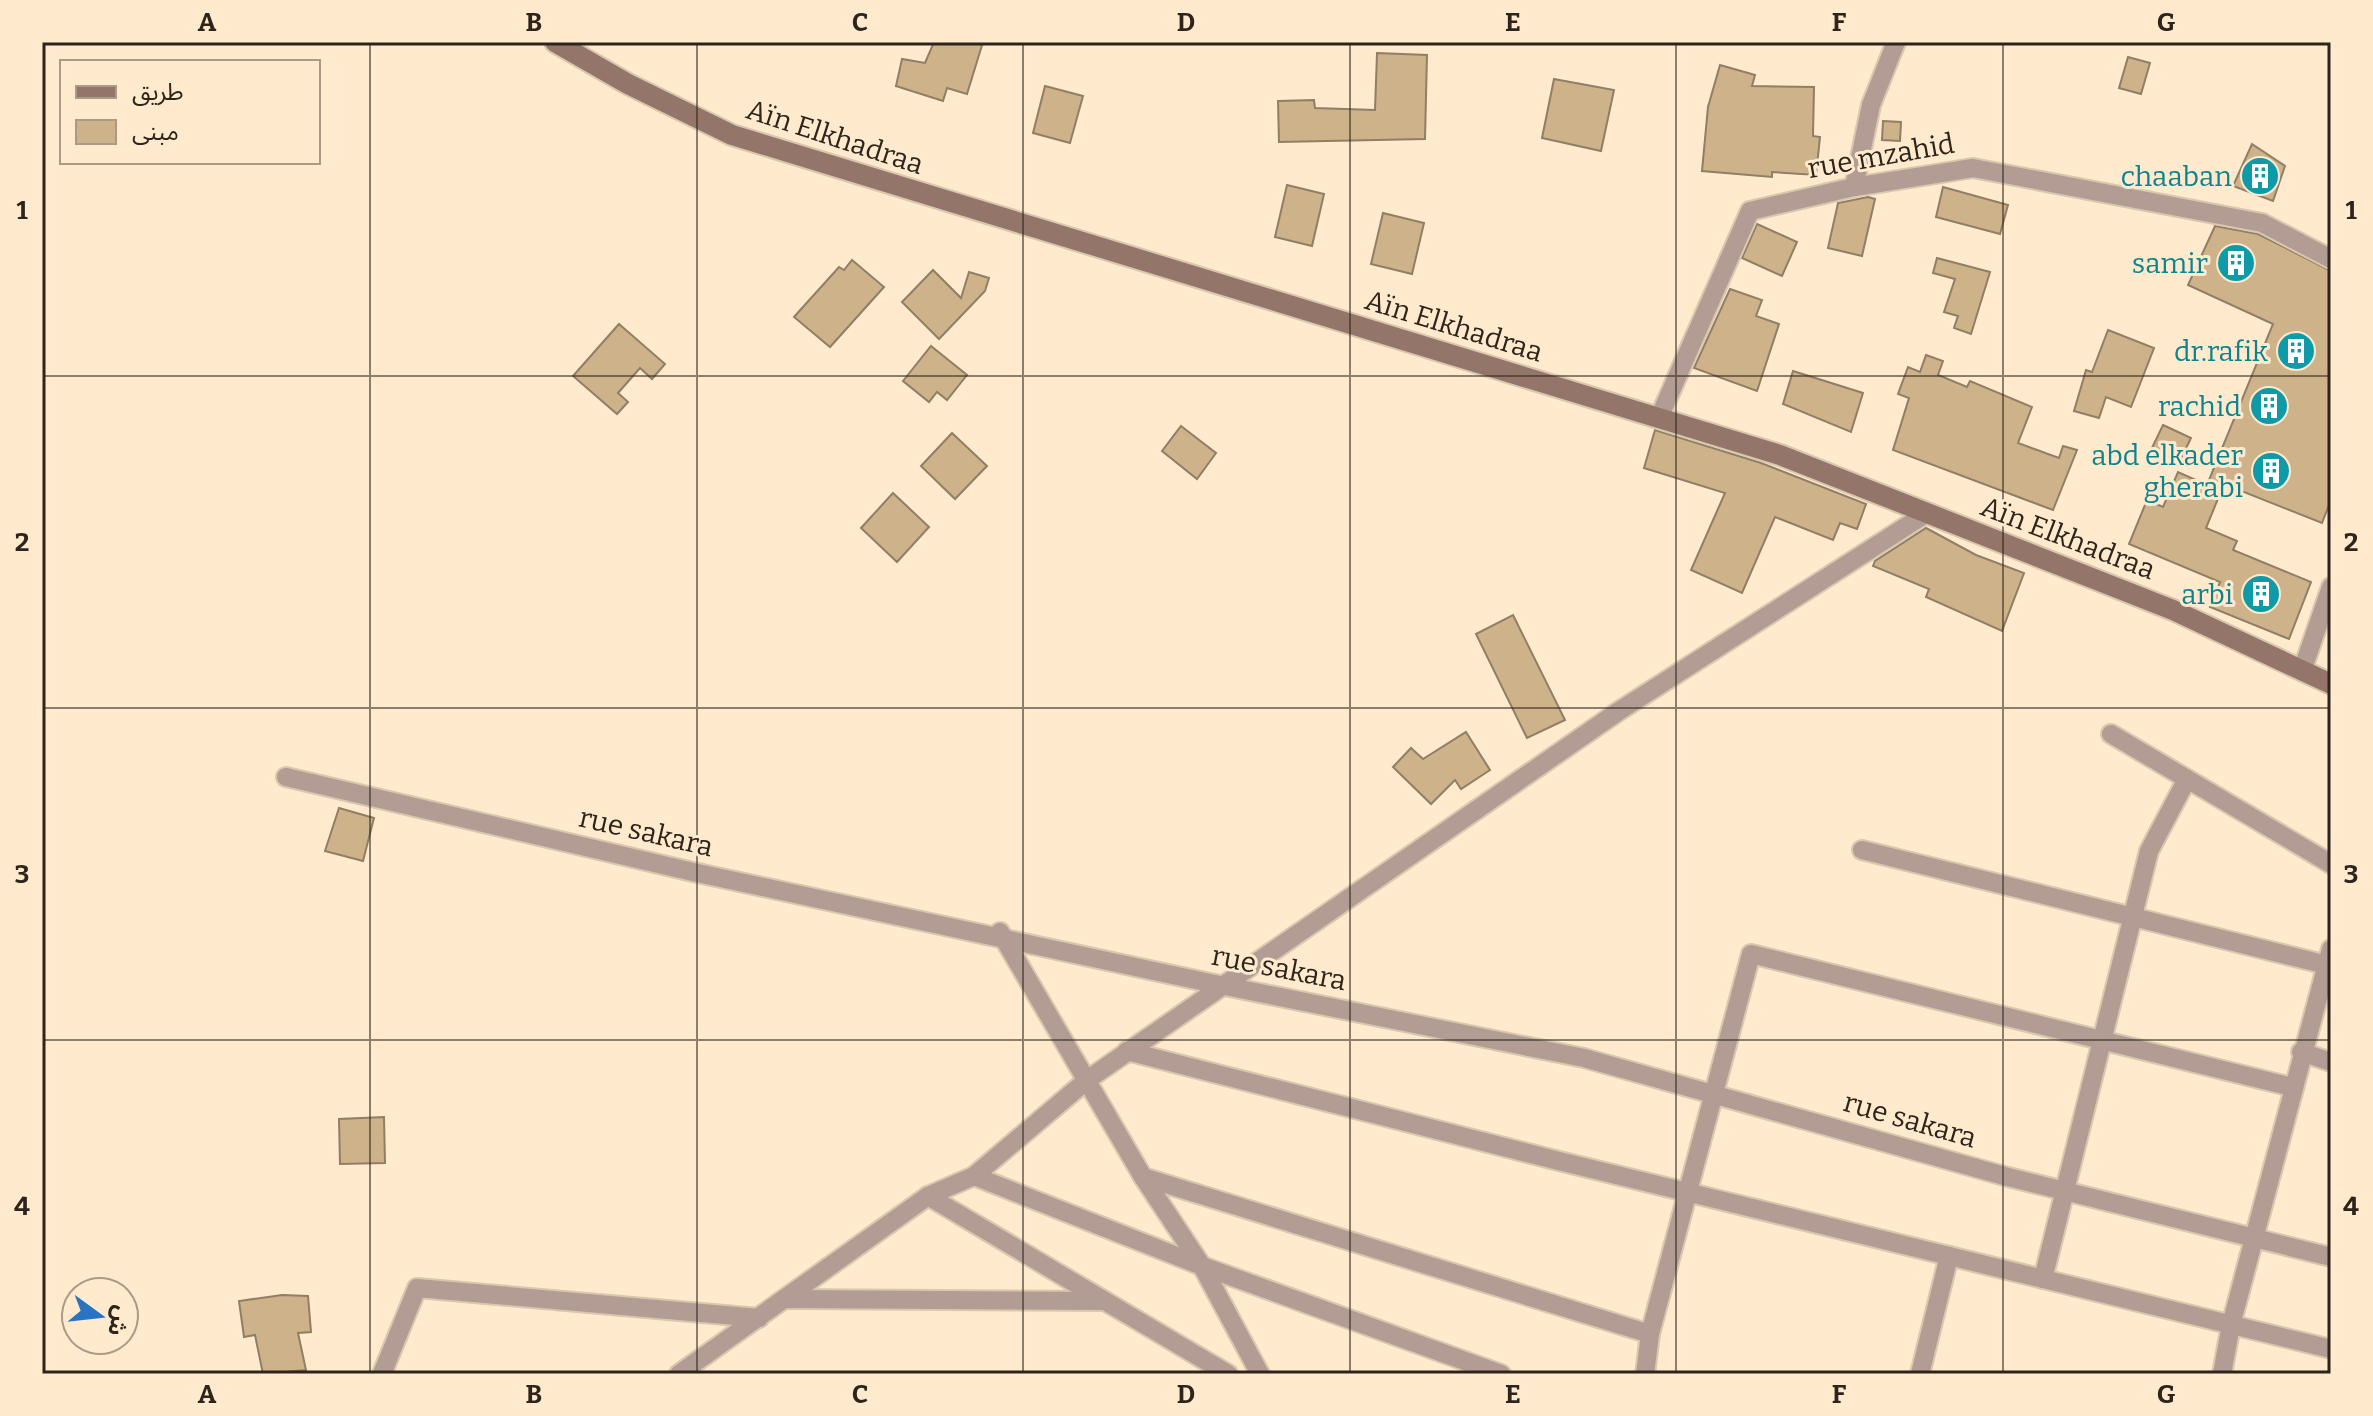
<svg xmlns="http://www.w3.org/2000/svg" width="2373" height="1416" viewBox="0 0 2373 1416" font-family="Bitter,'Noto Sans Arabic',serif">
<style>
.building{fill:#ceb28a;stroke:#907e65;stroke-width:2}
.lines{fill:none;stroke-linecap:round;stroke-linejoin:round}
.street-casing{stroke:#d9c7ae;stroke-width:22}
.secondary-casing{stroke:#d9c7ae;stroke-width:24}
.street{stroke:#b29c94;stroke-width:18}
.secondary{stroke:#937569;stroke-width:20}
.grid{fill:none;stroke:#2d251b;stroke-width:2;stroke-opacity:0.55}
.labels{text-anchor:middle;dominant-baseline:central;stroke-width:6;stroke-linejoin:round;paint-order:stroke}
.street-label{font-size:28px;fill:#2d251b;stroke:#ffeace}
.culture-label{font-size:28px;fill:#0d838f;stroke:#ffeace;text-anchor:end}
.neatline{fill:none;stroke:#2d251b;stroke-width:3}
.grid-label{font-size:26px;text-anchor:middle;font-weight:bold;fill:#2d251b}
</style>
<rect width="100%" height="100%" fill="#ffeace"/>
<g class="building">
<polygon points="934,42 983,42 967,94 947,88 943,101 896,86 902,59 925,63"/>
<polygon points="1377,53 1427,55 1425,139 1279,142 1278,101 1314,100 1315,108 1375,110"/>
<polygon points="2128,57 2150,63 2141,94 2119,88"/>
<polygon points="1720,65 1755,75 1752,86 1814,87 1813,136 1820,137 1816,175 1772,172 1772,177 1702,171 1708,107"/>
<polygon points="1554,79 1614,90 1601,151 1542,138"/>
<polygon points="1045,86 1083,96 1070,143 1033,133"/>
<polygon points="1883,121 1901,122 1900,141 1882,140"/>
<polygon points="2252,144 2285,166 2273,201 2233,186"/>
<polygon points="1287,185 1324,194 1312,246 1275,237"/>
<polygon points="1943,187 2008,205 2000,234 1936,217"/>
<polygon points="1868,197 1875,199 1862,256 1828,248 1838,203"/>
<polygon points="1383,213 1424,223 1412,274 1371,264"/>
<polygon points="1757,224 1797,242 1782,276 1742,258"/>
<polygon points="2215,226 2258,234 2331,271 2331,500 2322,523 2224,484 2206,528 2237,541 2233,550 2311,582 2289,639 2210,607 2220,582 2129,544 2147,500 2163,507 2178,472 2207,485 2273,324 2188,285"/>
<polygon points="1937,258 1990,272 1971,334 1954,328 1958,316 1944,312 1955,279 1933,273"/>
<polygon points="852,260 884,287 830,347 794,317 839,267 844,270"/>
<polygon points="933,270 961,298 969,272 989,278 985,291 939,339 902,302"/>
<polygon points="1730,289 1762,300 1756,316 1779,324 1757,391 1694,368"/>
<polygon points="619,324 665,364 652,379 640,368 618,393 628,402 617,414 573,376"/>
<polygon points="2108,330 2154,348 2131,407 2106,397 2099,418 2074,411 2086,370 2092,372"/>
<polygon points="931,346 967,375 947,400 937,392 929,402 903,381"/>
<polygon points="1926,355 1943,361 1938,375 1967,387 1970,381 2032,407 2018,443 2059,458 2063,446 2077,450 2053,510 1893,450 1909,398 1898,394 1908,367 1920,372"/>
<polygon points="1793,371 1863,393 1851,432 1783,404"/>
<polygon points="2163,425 2191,438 2179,463 2151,450"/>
<polygon points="1181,426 1216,453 1197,479 1162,451"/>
<polygon points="1655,430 1761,463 1866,504 1857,529 1840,523 1833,540 1775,517 1742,593 1691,570 1725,493 1644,468"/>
<polygon points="952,433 987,466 955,499 921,466"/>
<polygon points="893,493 929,527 897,562 861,528"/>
<polygon points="1926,528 1976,555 2024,573 2002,631 1926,597 1929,589 1873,566 1875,561"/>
<polygon points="1513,615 1565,720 1527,738 1476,634"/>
<polygon points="1466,732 1490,770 1461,789 1455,780 1431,804 1393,767 1411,748 1423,759"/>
<polygon points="339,808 374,818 363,861 325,851"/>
<polygon points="384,1117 385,1163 340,1164 339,1119"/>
<polygon points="282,1295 308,1296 311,1332 298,1333 306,1370 263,1374 255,1335 244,1337 239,1301"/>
</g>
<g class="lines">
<defs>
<g id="street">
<polyline points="1854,187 1871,105 1896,42"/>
<polyline points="1659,418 1750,211 1854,187 1973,168 2262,223 2331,259"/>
<polyline points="2302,671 2331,587"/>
<polyline points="2111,734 2331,864"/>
<polyline points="286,777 693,872 1210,983 1584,1058 2008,1177 2331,1257"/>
<polyline points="1862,850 2327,965"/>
<polyline points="1000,932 1143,1177 1202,1266 1260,1374"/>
<polyline points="1127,1051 1559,1161 2331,1349"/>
<polyline points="2301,1052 2331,1062"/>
<polyline points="974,1176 1202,1266 1501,1374"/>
<polyline points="1143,1177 1650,1334"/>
<polyline points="928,1196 1228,1374"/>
<polyline points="2043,1279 2149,851 2187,779"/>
<polyline points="787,1299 1103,1301"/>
<polyline points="382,1374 417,1288 759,1318"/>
<polyline points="679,1374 928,1196 974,1176 1087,1080 1619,711 1927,513"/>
<polyline points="1645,1374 1650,1334 1751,954 2292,1087"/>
<polyline points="1920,1374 1949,1256"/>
<polyline points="2222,1374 2231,1325 2331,949"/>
</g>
<polyline id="secondary" points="555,42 628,84 732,135 1780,455 2173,610 2331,684"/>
</defs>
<use href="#street" class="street-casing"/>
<use href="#secondary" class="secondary-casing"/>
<use href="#street" class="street"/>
<use href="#secondary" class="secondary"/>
</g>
<path class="grid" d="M370 42V1374M697 42V1374M1023 42V1374M1350 42V1374M1676 42V1374M2003 42V1374M42 376H2331M42 708H2331M42 1040H2331"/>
<defs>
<symbol id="building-disc" viewBox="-11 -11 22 22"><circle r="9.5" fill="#0f9aa8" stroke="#ffeace"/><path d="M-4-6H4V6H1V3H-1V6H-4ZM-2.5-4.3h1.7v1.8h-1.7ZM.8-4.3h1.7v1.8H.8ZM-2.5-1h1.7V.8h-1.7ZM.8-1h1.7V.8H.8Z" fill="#fff"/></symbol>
</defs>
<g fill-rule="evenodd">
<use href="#building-disc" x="2238" y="154" width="44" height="44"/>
<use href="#building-disc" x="2214" y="241" width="44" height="44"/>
<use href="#building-disc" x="2274" y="329" width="44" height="44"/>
<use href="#building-disc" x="2247" y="384" width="44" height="44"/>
<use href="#building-disc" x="2249" y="449" width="44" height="44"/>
<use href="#building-disc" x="2239" y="572" width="44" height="44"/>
</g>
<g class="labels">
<g class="street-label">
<text transform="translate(835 137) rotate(18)">Aïn Elkhadraa</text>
<text transform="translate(1881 156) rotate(-10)">rue mzahid</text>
<text transform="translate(1454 326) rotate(17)">Aïn Elkhadraa</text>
<text transform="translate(2068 538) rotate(21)">Aïn Elkhadraa</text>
<text transform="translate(646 832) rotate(13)">rue sakara</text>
<text transform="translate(1279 968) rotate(11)">rue sakara</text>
<text transform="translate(1910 1120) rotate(16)">rue sakara</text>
</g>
<g class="culture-label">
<text x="2232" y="176">chaaban</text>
<text x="2208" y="263">samir</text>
<text x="2268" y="351">dr.rafik</text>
<text x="2241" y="406">rachid</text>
<text x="2243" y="455">abd elkader<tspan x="2243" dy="32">gherabi</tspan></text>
<text x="2233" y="594">arbi</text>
</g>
</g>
<rect width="2373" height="1416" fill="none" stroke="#ffeace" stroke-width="88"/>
<rect x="60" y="60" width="260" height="104" fill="#ffeace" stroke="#ab9b86" stroke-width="2"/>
<rect x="76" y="86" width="40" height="12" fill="#937569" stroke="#ab9b86" stroke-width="2"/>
<text x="132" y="100" font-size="24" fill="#2d251b">طريق</text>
<rect x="76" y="120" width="40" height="24" fill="#ceb28a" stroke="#ab9b86" stroke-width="2"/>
<text x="132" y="140" font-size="24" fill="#2d251b">مبنى</text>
<g transform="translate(100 1316) rotate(105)"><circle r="38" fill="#ffeace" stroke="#ab9b86" stroke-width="2"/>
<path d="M0-6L14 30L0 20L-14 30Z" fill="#2774c4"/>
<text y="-12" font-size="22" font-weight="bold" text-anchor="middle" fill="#2d251b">ش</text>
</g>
<rect x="44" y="44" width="2285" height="1328" class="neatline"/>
<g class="grid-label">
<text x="207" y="31">A</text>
<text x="534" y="31">B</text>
<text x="860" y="31">C</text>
<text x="1186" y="31">D</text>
<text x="1513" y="31">E</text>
<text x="1839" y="31">F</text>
<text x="2166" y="31">G</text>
<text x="22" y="219">1</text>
<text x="2351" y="219">1</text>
<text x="22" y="551">2</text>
<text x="2351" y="551">2</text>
<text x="22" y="883">3</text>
<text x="2351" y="883">3</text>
<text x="22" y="1215">4</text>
<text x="2351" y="1215">4</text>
<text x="207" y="1403">A</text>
<text x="534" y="1403">B</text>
<text x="860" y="1403">C</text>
<text x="1186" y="1403">D</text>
<text x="1513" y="1403">E</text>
<text x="1839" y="1403">F</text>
<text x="2166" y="1403">G</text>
</g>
</svg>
